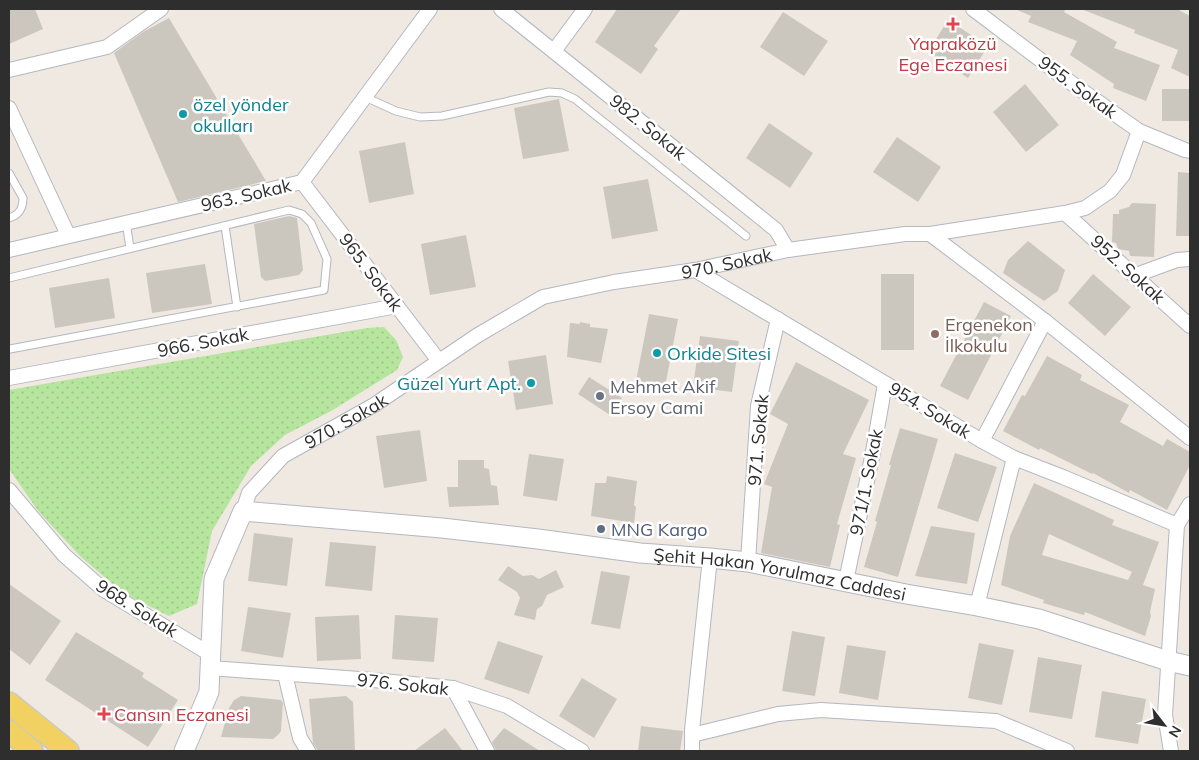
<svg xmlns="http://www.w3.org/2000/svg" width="1199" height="760" viewBox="0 0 1199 760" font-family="Mulish,sans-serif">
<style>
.park{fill:url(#park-dots)}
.building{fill:#cbc7bf;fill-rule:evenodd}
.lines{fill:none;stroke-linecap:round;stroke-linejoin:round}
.lane-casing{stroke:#b4b7c1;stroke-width:9}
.street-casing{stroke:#b4b7c1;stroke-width:16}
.secondary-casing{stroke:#b4b7c1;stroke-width:21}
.primary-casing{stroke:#c9c9c9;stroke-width:24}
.lane{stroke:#fff;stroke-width:7}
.street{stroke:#fff;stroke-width:14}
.secondary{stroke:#fff;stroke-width:19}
.primary{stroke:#f2d163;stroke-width:21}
.health-dot{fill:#e0444e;stroke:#fff;stroke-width:2}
.culture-dot{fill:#0f9aa8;stroke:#fff;stroke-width:2}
.education-dot{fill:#8d6e63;stroke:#fff;stroke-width:2}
.worship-dot{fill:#6b7280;stroke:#fff;stroke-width:2}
.service-dot{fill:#5c6f8a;stroke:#fff;stroke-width:2}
.labels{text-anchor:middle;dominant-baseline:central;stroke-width:5;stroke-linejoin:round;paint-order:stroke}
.health-label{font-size:18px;fill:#be3a42;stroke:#fff}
.street-label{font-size:18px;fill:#2e2e2e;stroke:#fff}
.culture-label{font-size:18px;fill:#0d838f;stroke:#fff;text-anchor:start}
.education-label{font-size:18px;fill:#785e54;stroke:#fff;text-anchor:start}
.worship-label{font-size:18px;fill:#5b616d;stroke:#fff;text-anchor:start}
.service-label{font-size:18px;fill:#4e5e75;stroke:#fff;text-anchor:start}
</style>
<defs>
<pattern id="park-dots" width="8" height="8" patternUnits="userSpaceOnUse" patternTransform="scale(1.25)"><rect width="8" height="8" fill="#b6e59e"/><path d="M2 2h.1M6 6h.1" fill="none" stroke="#9dc588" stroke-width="1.8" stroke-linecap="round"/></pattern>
</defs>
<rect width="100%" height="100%" fill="#efe9e1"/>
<polygon class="park" points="384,327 396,340 403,357 397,370 331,411 285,435 251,466 212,531 197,604 169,616 125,594 81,557 39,512 9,469 9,390 367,328"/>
<g class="building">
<polygon points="9,9 35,9 43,29 9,44"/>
<polygon points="617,9 681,9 654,46 658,49 641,74 595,42"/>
<polygon points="1015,9 1066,9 1064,12 1117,42 1114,48 1160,65 1146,101 1113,88 1114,84 1070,55 1077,41 1028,22 1031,16"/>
<polygon points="1081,9 1177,9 1190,16 1190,77 1171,68 1178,50 1134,33 1135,30"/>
<polygon points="783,12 828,41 804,76 760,47"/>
<polygon points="169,18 266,181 178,202 114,53 143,32"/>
<polygon points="948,20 988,46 968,78 928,52"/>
<polygon points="1025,84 1059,125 1026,152 993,112"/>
<rect x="1162" y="89" width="28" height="32"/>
<polygon points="559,99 569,151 523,159 514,108"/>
<polygon points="769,123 813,153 790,188 746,158"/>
<polygon points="897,137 941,167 918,202 873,172"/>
<polygon points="405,142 414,194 369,203 359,151"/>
<polygon points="1178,172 1190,173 1190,236 1176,236"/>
<polygon points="648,179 658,231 612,239 603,187"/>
<polygon points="1132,203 1156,204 1154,257 1130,256 1129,251 1118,249 1116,243 1112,242 1113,214 1119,214 1119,210 1129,207"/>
<polygon points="289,216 297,218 303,270 299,275 265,281 261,277 254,224"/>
<polygon points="466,235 476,287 430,295 421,244"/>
<polygon points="1028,241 1065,270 1058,291 1044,301 1003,273 1008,260"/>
<polygon points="205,264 212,304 152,313 146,273"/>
<rect x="881" y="274" width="33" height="76"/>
<polygon points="1093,274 1131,307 1105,336 1068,303"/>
<polygon points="109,278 115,318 55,328 49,288"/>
<polygon points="984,302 1011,316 968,400 940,386"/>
<polygon points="649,314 678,319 664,392 635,386"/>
<polygon points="580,322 590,324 590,327 608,329 601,363 567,357 570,323 580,324"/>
<polygon points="700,336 739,341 732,392 693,387"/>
<polygon points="546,355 553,404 516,410 508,361"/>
<polygon points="1047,356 1082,375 1080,380 1129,405 1120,422 1163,446 1167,439 1190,452 1190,465 1167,510 1130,490 1129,493 1093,473 1092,474 1040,448 1039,450 1003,431 1022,395 1025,396"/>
<polygon points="796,362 869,400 843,454 856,458 837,524 840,525 830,567 761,553 772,487 764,484 788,424 770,414"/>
<polygon points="589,377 622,398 610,415 578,394"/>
<polygon points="900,428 938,439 898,577 864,567 877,522 875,521 891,465 889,465"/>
<polygon points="420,430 427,481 384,488 376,436"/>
<polygon points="955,453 997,467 978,522 937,508"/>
<polygon points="529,454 564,459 557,501 523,496"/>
<polygon points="458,460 484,460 484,468 489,469 491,485 497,486 499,505 449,507 447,487 458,487"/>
<polygon points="607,476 637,481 634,505 636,507 634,523 591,516 595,483 606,483"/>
<path d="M1034 483 1114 520 1112 525 1159 542 1143 585 1155 589 1150 612 1151 616 1145 636 1085 612 1084 615 1043 603 1044 600 1001 585 1010 536ZM1049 534 1132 572 1128 580 1042 555Z"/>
<polygon points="931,526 975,533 967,584 915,576"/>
<polygon points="254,533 293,538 287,586 248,581"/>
<polygon points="330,542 376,546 372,591 325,586"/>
<polygon points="508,566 523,576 532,575 539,579 556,570 564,587 547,595 542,606 537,609 535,620 514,615 520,598 517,592 498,580"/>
<polygon points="601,571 630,576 620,629 591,624"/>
<polygon points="9,584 61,621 30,665 9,649"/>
<polygon points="248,607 291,613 283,658 241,651"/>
<polygon points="359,615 361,659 317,661 315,617"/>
<polygon points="395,615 438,618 434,662 392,659"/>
<polygon points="792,631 825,637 815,696 782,691"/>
<polygon points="76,632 144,673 142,677 178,700 148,747 45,680"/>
<polygon points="498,641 543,656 529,694 484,679"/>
<polygon points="979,643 1014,650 1002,705 968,698"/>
<polygon points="847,645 886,651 878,700 839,693"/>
<polygon points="1038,657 1082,665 1072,719 1029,712"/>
<polygon points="582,678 617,699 594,738 559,716"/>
<polygon points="1102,691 1146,699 1138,744 1095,737"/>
<polygon points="241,696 281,700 283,703 281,731 279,734 273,739 221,737 229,708 234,700"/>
<polygon points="346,696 353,702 355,751 318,751 313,743 309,699"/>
<polygon points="641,726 683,731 680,751 638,751"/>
<polygon points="445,728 463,751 414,751"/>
<polygon points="504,728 540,751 496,751 492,742"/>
</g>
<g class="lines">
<defs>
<g id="lane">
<polyline points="365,97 396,111 420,117 442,116 549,92 562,93 575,99 746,236"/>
<path d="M9 173 23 198C23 209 19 215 9 218"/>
<polyline points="126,222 130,248"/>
<polyline points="225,226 237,307"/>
<polyline points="9,278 289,210 302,214 311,223 327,259 324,290 10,349"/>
</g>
<g id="street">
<polyline points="501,9 776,230 788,250"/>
<polyline points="973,9 1063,77 1139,131 1185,150 1190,151"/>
<polyline points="554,51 585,9"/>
<polyline points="9,70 107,47 161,9"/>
<polyline points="9,108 68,235"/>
<polyline points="302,182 439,361"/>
<polyline points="1065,213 1190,326"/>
<polyline points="930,234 1045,321 1190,438"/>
<polyline points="9,250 302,182 430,9"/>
<polyline points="695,270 982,441 1014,458 1063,477 1177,525"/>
<polyline points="1136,275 1177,260 1190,259"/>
<polyline points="9,378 397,306"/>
<polyline points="982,441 1045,321"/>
<polyline points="9,490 64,555 104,590 210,654"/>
<path id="s1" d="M243 511 249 493 283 456 374 405 478 335 543 297 614 282 695 270 788 250 905 234H930L1065 213 1085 208 1110 191 1123 175 1139 131"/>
<polyline points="748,562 758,406 778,319"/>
<polyline points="846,581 872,457 885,384"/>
<polyline points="977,606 1014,458"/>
<polyline points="210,668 373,680 453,688 507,706 582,751"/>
<polyline points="285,674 300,738 308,751"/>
<polyline points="453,688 487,751"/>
<polyline points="692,735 778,714 821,710 996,721 1067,751"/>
<polyline points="692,751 692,730 710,558"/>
<polyline points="1171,751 1165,715 1177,525 1190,504"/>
</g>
<g id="secondary">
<path id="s2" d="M184 751 209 692 214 579 243 511 442 528 538 539 640 553 710 558 748 562 906 594 977 606 1039 619 1168 661 1190 666"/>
</g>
<g id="primary">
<polyline points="9,703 68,751"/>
<polyline points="9,731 32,751"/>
</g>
</defs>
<use href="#lane" class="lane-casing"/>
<use href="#street" class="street-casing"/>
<use href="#secondary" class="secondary-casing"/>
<use href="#primary" class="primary-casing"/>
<use href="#lane" class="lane"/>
<use href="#street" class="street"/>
<use href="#secondary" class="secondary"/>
<use href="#primary" class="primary"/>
</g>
<g class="health-dot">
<path d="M950.5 16.5h5v5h5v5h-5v5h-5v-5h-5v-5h5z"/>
<path d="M101.5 706.5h5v5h5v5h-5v5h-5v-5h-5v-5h5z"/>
</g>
<g class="culture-dot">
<circle cx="183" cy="114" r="5"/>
<circle cx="657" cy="353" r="5"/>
<circle cx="531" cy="383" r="5"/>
</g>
<circle class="education-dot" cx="935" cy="334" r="5"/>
<circle class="worship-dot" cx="600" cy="396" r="5"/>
<circle class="service-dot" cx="601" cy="529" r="5"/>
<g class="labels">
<g class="health-label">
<text x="953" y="43">Yapraközü<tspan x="953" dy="21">Ege Eczanesi</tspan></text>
<text x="114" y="714" text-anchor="start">Cansın Eczanesi</text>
</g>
<g class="street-label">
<text transform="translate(1078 87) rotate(36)">955. Sokak</text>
<text transform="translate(648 127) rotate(39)">982. Sokak</text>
<text transform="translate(246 195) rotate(-13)">963. Sokak</text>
<text stroke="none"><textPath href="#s1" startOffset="561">970. Sokak</textPath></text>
<text transform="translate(1128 269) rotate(42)">952. Sokak</text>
<text transform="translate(371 272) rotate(53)">965. Sokak</text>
<text transform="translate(203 342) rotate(-11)">966. Sokak</text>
<text transform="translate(930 410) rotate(31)">954. Sokak</text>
<text stroke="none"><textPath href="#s1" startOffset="141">970. Sokak</textPath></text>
<text transform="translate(758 440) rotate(-85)">971. Sokak</text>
<text transform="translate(866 482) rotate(-79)">971/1. Sokak</text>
<text stroke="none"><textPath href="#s2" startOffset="792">Şehit Hakan Yorulmaz Caddesi</textPath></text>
<text transform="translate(137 608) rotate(32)">968. Sokak</text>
<text transform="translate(403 684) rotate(6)">976. Sokak</text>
</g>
<g class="culture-label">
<text x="193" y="104">özel yönder<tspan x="193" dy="21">okulları</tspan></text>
<text x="667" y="353">Orkide Sitesi</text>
<text x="521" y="383" text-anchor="end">Güzel Yurt Apt.</text>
</g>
<g class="education-label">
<text x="945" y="324">Ergenekon<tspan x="945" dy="21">İlkokulu</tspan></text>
</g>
<g class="worship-label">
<text x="610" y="386">Mehmet Akif<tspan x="610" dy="21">Ersoy Cami</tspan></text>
</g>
<g class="service-label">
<text x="611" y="529">MNG Kargo</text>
</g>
</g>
<rect width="1199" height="760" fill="none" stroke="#2e2e2e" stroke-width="20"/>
<g transform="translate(1164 725) rotate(121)" stroke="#ffffff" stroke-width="4" paint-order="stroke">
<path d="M0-4L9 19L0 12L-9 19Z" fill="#2e2e2e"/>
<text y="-8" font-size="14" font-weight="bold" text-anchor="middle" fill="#2e2e2e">N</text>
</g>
</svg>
